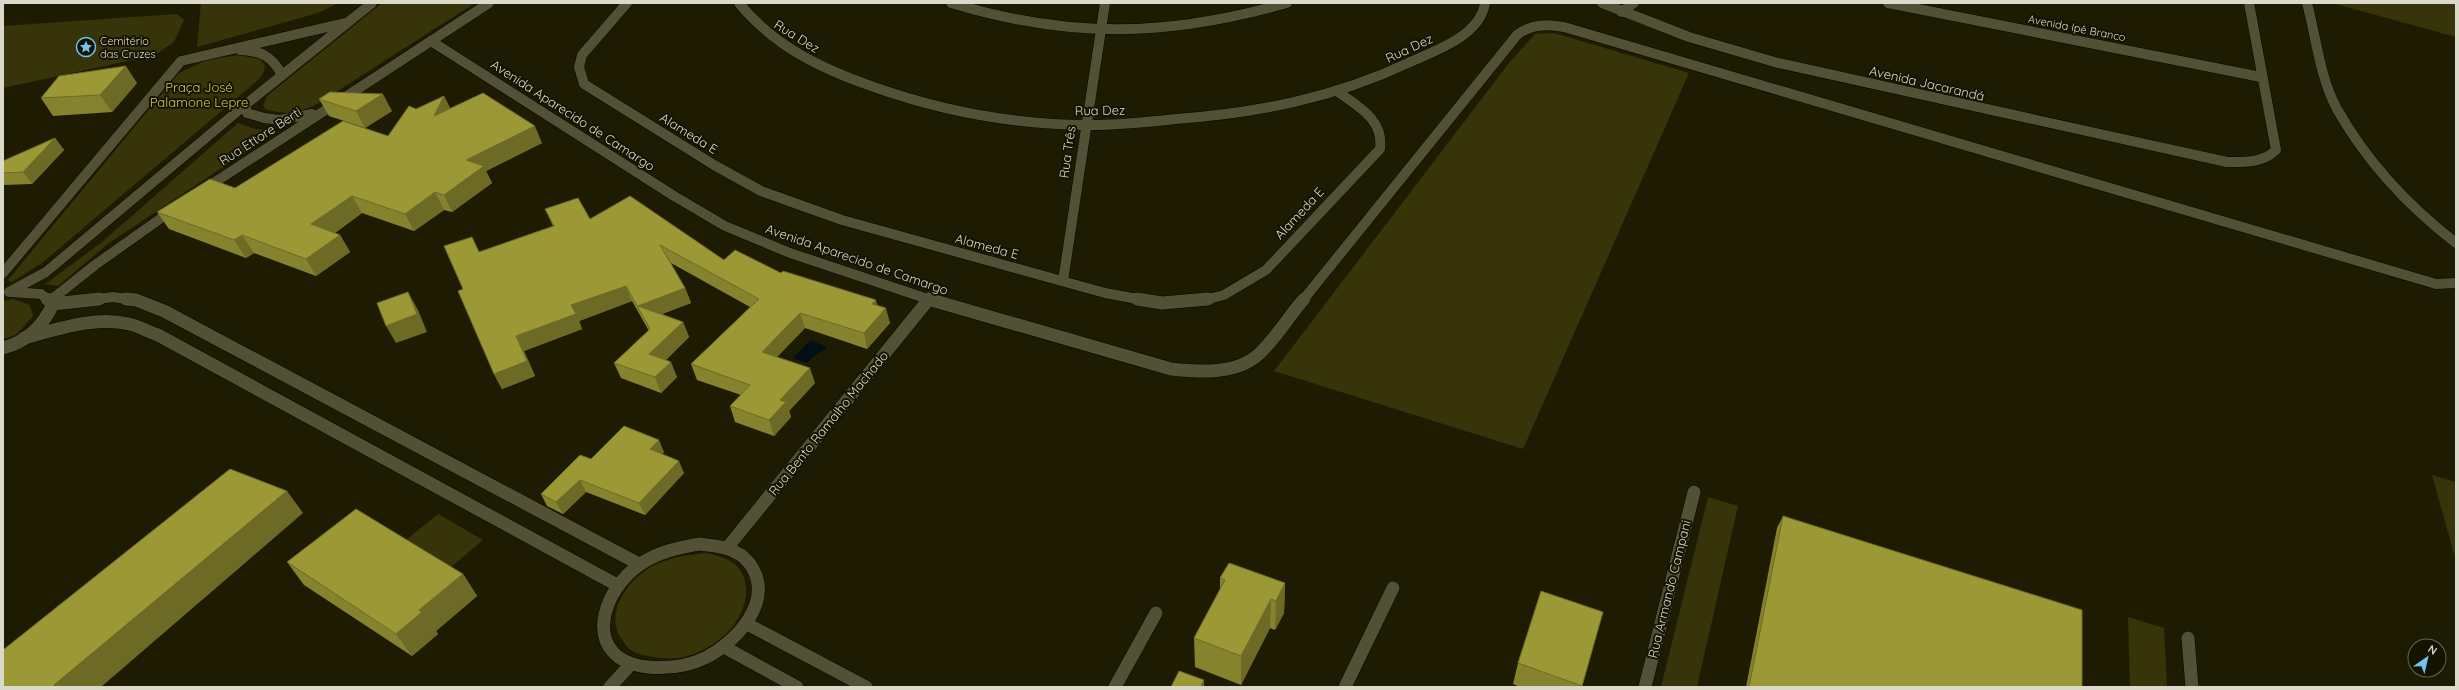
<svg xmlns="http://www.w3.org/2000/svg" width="2459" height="690" viewBox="0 0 2459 690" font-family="Quicksand,sans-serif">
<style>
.green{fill:#363408}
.water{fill:#040e16}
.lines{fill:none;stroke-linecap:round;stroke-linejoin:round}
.minor-far1-casing{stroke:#080600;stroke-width:11}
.minor-casing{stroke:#080600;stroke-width:14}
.tertiary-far1-casing{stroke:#080600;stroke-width:11}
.tertiary-casing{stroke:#080600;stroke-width:14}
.minor-far1{stroke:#525135;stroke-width:10}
.minor{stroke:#525135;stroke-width:13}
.tertiary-far1{stroke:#525135;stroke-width:10}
.tertiary{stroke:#525135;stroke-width:13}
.wall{fill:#86832e}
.shaded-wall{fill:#6d6a25}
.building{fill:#9c9835;stroke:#6d6a25}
.labels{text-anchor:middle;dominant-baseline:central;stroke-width:4;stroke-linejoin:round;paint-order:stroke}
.far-street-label{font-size:11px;fill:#dadaca;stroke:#141300}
.far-poi-label{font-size:11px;fill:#dadaca;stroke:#141300;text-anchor:start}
.street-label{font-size:13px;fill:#dadaca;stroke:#141300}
.park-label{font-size:13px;fill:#d1cc48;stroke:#141300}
</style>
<rect width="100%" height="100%" fill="#1d1c02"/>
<g class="green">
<polygon points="201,3 339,3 318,13 197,47"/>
<polygon points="382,3 475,3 314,106 292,114 266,110 263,106 267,96"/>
<polygon points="2332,3 2456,3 2456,37"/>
<polygon points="177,14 184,20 174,42 155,55 3,88 3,26"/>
<polygon points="1554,33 1689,73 1523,449 1274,371 1509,63 1535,34"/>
<polygon points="238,55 260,59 265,65 264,72 258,80 42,263 12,282 8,280 179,73 207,60"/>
<polygon points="238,123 255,129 277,131 109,243 58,286 45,284 102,242"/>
<polygon points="13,299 30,305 33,316 16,335 3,339 3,301"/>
<polygon points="2432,475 2456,482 2456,561"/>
<polygon points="1708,497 1738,506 1697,687 1661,687"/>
<polygon points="438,514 483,540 451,567 406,540"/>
<path d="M707 553C714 555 723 557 730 561 752 574 749 603 736 622 726 638 702 653 684 657 667 660 653 658 636 653 630 650 627 647 623 641 603 616 626 581 651 567 669 557 687 555 707 553Z"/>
<polygon points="2128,617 2164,628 2167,687 2130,687"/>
</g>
<polygon class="water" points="810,340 827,347 806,363 793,358"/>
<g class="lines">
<defs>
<g id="minor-far1">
<polyline points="627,3 582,55 579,67 584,84 714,165 761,191 842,220 1105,293 1143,300"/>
<path d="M739 3C774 46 820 68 871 86 941 111 1018 125 1091 125 1119 125 1148 122 1176 119 1257 113 1334 98 1408 63 1435 51 1480 36 1485 3"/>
<path d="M951 3C1070 39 1167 37 1287 3"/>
<path d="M1602 3 1689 37 1778 63 2227 162C2245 162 2263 163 2276 150L2249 3"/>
<polyline points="1888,3 2261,77"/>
<path d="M2307 3C2316 37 2320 78 2337 109 2367 162 2408 206 2456 243"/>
<polyline points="1621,12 1634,3"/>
<polyline points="431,41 674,196 725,226 790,253 931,300"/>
<path d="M240 50C261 51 272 56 282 75"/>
<polyline points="3,273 181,61 345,23"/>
<polyline points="1063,281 1105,3"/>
<path d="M1204 300 1224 295 1266 270 1380 149C1384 120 1359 107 1338 92"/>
<path d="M1303 300 1517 35C1531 24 1547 24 1564 27L2436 284 2456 283"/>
</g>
<g id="minor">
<path d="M928 299 1171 369C1199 372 1236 375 1259 354 1276 338 1289 316 1304 299"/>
<polyline points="1137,299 1162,303 1208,299"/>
<polyline points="727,548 929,299"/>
<polyline points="2188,638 2192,687"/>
<polyline points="610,687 631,664"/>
<polyline points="1115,687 1156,613"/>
<polyline points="1345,687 1393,588"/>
<polyline points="1645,687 1694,492"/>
</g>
<g id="tertiary-far1">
<polyline points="245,105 247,113 264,118 280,120 312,114"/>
<polyline points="203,190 489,3"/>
<polyline points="9,292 46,272 245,105 372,3"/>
<polyline points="10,292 41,294 48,300"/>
<polyline points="51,300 95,265 174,209"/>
<polyline points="90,300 113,297 133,300"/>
</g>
<g id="tertiary">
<polyline points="126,299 136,300 164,311 639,564"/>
<polyline points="51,300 53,299"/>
<polyline points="53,304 99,299"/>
<path d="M24 338C58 329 94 316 129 324 139 326 148 332 158 335L617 585"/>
<path d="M3 348C26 342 43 326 53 304L47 299"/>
<path d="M699 544C712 546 726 546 737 553 744 556 748 561 752 567 773 602 737 641 707 657 689 666 669 669 648 667 581 660 599 591 642 563 660 551 679 548 699 544Z"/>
<polyline points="747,624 866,687"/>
<polyline points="724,647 797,687"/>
</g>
</defs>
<use href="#minor-far1" class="minor-far1-casing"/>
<use href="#minor" class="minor-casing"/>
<use href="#tertiary-far1" class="tertiary-far1-casing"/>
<use href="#tertiary" class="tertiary-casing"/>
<use href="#minor-far1" class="minor-far1"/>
<use href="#minor" class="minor"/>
<use href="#tertiary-far1" class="tertiary-far1"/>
<use href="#tertiary" class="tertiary"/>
</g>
<g class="wall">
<polygon points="137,83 112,112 53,116 41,98"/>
<polygon points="444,96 450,108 542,143 486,171 492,183 452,212 444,210 414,231 362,213 335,233 340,235 350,252 316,276 254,253 246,258 169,229 157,212 235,188 388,136 416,109"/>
<polygon points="319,99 392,111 365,128 329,116"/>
<polygon points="55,138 64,150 32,184 3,185 3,161"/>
<polygon points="545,209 590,219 724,260 781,273 878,305 890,323 867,349 805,328 777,357 815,383 789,411 791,417 774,436 735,422 730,406 741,395 697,380 691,364 750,307 671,263 685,288 691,303 662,314 683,322 689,337 666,360 677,377 661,393 621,378 614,363 649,331 632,301 579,321 582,329 524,351 535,376 502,389 494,374 463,289 479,252 553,226"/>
<polygon points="664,452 662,454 684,473 645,515 586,492 563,514 547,506 541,494 591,459"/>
<polygon points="1783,516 2082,687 1746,687 1777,528"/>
<polygon points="287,562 463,574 477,596 436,631 438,634 412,656 304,585"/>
<polygon points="1220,578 1285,583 1284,613 1275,630 1270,628 1241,685 1195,667 1194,638 1220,589"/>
<polygon points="1603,612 1582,687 1520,687 1513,684 1518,663"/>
</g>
<g class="shaded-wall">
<polygon points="126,66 137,83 112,112 100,95"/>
<polygon points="383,94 392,111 365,128 356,111"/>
<polygon points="444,96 452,112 434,116"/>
<polygon points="535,126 542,143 486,171 492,183 452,212 444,195 466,160"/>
<polygon points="55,138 64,150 32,184 23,172"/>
<polygon points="435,192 444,210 414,231 405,214"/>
<polygon points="352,196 362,213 322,242 311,224"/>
<polygon points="242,235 254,253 246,258 234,240"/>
<polygon points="340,235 350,252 316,276 306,259"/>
<polygon points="626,286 632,301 579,321 582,329 524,351 535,376 502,389 494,374 516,336 571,305"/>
<polygon points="685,288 691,303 646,320 638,306"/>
<polygon points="408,292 418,310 427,332 396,343 386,326"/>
<polygon points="876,300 880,315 886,308 890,323 867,349 864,333 872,304"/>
<polygon points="800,313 805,328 767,367 762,352"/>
<polygon points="683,322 689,337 655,370 649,354"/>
<polygon points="671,362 677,377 661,393 655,377"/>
<polygon points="810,368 815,383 789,411 791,417 774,436 769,420 780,400"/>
<polygon points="659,440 664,452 655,462 650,449"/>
<polygon points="679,461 684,473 645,515 639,503"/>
<polygon points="580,480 586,492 563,514 556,502"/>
<polygon points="287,491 303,513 101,687 56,687 54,685"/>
<polygon points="463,574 477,596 436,631 438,634 412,656 396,634 419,610"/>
<polygon points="1285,583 1284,613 1275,630 1276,601"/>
<polygon points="1271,599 1270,628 1241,685 1241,656"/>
<polygon points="1204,680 1204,687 1201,685"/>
</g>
<g class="building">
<polygon points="126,66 100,95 41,98 59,76"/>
<polygon points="330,92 383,94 356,111 319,99"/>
<polygon points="483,93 535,126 466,160 484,166 444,195 435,192 405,214 352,196 311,224 340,235 306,259 242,235 234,240 157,212 210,179 235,188 343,121 388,136 409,106 416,109 444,96 434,116"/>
<polygon points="55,138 23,172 3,173 3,161"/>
<polygon points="630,196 724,260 735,250 781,273 783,271 876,300 872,304 886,308 864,333 800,313 762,352 810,368 780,400 786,402 769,420 730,406 750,385 691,364 759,299 660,245 685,288 638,306 683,322 649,354 671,362 655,377 614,363 650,329 626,286 571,305 576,314 516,336 527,361 494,374 458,291 463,289 444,246 472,237 479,252 554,226 545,209 578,198 590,219"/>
<polygon points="408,292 417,314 386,326 377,303"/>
<polygon points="624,426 659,440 650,449 679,461 639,503 580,480 556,502 541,494 580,455 591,459"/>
<polygon points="230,469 287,491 54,685 57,687 3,687 3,650"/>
<polygon points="356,509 463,574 419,610 422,612 396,634 287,562"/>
<polygon points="1783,516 2082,610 2082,687 1749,687"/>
<polygon points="1229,563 1285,583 1276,601 1271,599 1241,656 1194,638 1225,580 1220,578"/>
<polygon points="1541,591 1603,612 1582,686 1518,663"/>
<polygon points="1179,671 1204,680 1201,685 1207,687 1171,687"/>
</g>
<defs>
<symbol id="sight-ring" viewBox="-11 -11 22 22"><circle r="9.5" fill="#141300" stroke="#70c1f4" stroke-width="1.5"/><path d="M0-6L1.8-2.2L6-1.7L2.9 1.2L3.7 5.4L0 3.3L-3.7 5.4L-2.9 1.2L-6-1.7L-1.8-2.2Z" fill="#70c1f4"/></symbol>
</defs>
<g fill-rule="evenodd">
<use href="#sight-ring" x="75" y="36" width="22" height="22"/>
</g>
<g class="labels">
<g class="far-street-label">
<text transform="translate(2077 28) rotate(11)">Avenida Ipê Branco</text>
</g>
<g class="far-poi-label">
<text x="100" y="41">Cemitério<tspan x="100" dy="13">das Cruzes</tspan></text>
</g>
<g class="street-label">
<text transform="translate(797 36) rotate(32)">Rua Dez</text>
<text transform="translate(1409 48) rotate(-25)">Rua Dez</text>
<text transform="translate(1927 83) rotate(13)">Avenida Jacarandá</text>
<text transform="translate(1100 110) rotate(-1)">Rua Dez</text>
<text transform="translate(573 115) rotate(33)">Avenida Aparecido de Camargo</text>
<text transform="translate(689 133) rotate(32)">Alameda E</text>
<text transform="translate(260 136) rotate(-33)">Rua Ettore Berti</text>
<text transform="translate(1067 152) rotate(-82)">Rua Três</text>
<text transform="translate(1299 213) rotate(-47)">Alameda E</text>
<text transform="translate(987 246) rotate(15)">Alameda E</text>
<text transform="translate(857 259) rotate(19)">Avenida Aparecido de Camargo</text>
<text transform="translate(828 423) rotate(-51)">Rua Bento Ramalho Machado</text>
<text transform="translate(1669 589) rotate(-76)">Rua Armando Campani</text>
</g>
<g class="park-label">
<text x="199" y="87">Praça José<tspan x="199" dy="15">Palamone Lepre</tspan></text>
</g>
</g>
<rect width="2459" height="690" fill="none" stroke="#dadaca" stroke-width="8"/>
<g transform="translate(2427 658) rotate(34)"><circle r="19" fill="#141300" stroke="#636351"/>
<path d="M0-3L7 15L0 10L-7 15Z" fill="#70c1f4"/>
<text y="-6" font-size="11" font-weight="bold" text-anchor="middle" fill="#dadaca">N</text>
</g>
</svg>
